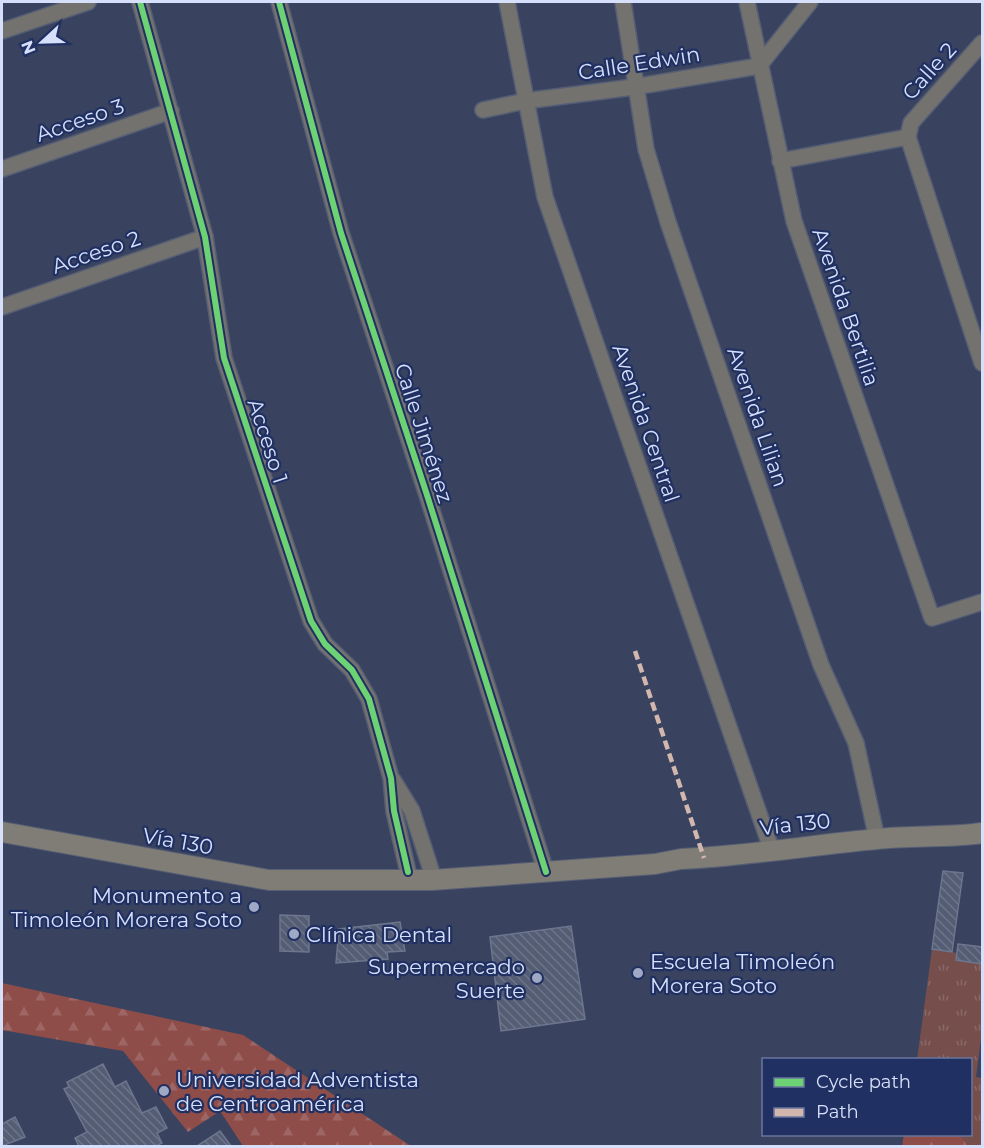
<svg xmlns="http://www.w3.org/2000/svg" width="984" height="1148" viewBox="0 0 984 1148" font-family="Montserrat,sans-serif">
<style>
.grass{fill:url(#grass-tufts)}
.forest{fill:url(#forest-firs)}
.building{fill:url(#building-back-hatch);stroke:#6d768e;stroke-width:1.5}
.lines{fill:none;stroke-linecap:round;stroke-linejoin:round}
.minor-casing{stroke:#555e74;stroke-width:18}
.major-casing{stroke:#555e74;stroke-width:22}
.minor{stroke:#73726f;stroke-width:15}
.major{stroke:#807d76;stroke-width:20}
.quiet{stroke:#d1b7ad;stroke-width:4.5;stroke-dasharray:9 4.5;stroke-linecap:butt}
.cycleway-casing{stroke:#213062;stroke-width:10}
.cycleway{stroke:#6cd273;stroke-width:6}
.poi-dot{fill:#9fa9c4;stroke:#213062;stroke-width:2}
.labels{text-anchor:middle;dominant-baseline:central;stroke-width:4.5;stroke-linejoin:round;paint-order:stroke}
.street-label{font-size:21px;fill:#d6e0fa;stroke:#213062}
.poi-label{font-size:21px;fill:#d6e0fa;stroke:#213062;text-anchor:start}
</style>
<defs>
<pattern id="grass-tufts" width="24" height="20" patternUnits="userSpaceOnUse" patternTransform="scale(1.5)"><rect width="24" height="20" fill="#764f4d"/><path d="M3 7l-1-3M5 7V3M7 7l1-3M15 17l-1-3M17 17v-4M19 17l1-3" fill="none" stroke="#896868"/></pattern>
<pattern id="forest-firs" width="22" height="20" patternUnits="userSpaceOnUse" patternTransform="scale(1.5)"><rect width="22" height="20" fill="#8e4d49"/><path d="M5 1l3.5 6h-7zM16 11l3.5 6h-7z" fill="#9d6664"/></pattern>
<pattern id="building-back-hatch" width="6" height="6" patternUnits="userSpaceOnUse" patternTransform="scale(1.5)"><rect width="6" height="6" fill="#545d74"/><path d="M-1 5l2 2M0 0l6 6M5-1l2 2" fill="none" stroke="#6c7489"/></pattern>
</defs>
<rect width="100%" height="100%" fill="#39435f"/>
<polygon class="grass" points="932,949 957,953 956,960 982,964 982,1031 976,1077 982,1078 982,1146 969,1146 960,1135 970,1134 970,1060 917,1060"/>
<g class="forest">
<polygon points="2,983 243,1035 411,1146 243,1146 220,1111 188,1132 123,1051 2,1030"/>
<polygon points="904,1134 960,1135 969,1146 902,1146"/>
</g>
<g class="building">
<polygon points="943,871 963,873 952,952 932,949"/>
<polygon points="280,915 309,916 309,952 280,951"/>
<polygon points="400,922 405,951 387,952 388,959 336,963 339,929"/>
<polygon points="571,926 585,1019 501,1031 490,937"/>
<polygon points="958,944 982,947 982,964 956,960"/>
<polygon points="103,1064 115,1087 126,1081 142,1113 156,1107 167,1128 157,1133 162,1143 156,1146 79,1146 75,1138 87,1132 64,1089 69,1087 67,1082"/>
<polygon points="15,1117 25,1137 2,1146 2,1124"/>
<polygon points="220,1131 231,1146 197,1146"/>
</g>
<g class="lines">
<defs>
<g id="minor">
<polyline points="140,2 205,237 224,358 311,621 325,644 352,670 369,699 391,778 394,811 408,872"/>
<polyline points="279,2 341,233 427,495 546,872"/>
<polyline points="507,2 545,197 772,851"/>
<polyline points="623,2 646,149 668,222 821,665 856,743 877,839"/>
<polyline points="747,2 794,221 932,618 982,602"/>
<polyline points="2,31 88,2"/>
<polyline points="483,110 525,101 634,87 759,66 810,2"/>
<polyline points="908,137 982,363"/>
<polyline points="780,161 908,137 911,123 982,43"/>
<polyline points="2,169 171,111"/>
<polyline points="2,307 205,237"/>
<polyline points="393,780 412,811 431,870"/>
</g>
<path id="major" d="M2 832 269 880H432L655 864 681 859C747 856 812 845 877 839 913 835 947 838 982 833"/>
</defs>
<use href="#minor" class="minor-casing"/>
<use href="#major" class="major-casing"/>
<use href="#minor" class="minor"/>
<use href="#major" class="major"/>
<polyline class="quiet" points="635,651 704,858"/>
<defs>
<g id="cycleway">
<polyline points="140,2 205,237 224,358 311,621 325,644 352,670 369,699 391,778 394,811 408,872"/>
<polyline points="279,2 341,233 427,495 546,872"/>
</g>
</defs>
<use href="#cycleway" class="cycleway-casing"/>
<use href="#cycleway" class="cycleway"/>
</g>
<g class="poi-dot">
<circle cx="254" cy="907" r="6"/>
<circle cx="294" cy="934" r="6"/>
<circle cx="638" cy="973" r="6"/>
<circle cx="537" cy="978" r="6"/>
<circle cx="164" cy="1091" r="6"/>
</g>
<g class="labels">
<g class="street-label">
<text transform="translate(639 63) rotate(-9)">Calle Edwin</text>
<text transform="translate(929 71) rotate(-48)">Calle 2</text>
<text transform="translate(80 120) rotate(-19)">Acceso 3</text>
<text transform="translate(96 252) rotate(-19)">Acceso 2</text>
<text transform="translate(846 307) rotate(71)">Avenida Bertilia</text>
<text transform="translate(758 417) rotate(71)">Avenida Lilian</text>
<text transform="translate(646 423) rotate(71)">Avenida Central</text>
<text transform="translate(424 433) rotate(72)">Calle Jiménez</text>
<text transform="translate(268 441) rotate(72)">Acceso 1</text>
<text transform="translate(795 824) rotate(-6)">Vía 130</text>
<text transform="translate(178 841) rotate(10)">Vía 130</text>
</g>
<g class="poi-label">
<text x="242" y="895" text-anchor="end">Monumento a<tspan x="242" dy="24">Timoleón Morera Soto</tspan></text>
<text x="306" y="934">Clínica Dental</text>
<text x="650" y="961">Escuela Timoleón<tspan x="650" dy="24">Morera Soto</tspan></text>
<text x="525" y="966" text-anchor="end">Supermercado<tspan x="525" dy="24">Suerte</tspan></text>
<text x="176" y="1079">Universidad Adventista<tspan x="176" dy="24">de Centroamérica</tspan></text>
</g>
</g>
<rect width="984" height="1148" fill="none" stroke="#d6e0fa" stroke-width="6"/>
<rect x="762" y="1058" width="210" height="78" fill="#213062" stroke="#69769f" stroke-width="1.5"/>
<rect x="774" y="1078" width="30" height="9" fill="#6cd273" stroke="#69769f" stroke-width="1.5"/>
<text x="816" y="1088" font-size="18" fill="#d6e0fa">Cycle path</text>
<rect x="774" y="1108" width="30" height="9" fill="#d1b7ad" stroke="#69769f" stroke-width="1.5"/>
<text x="816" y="1118" font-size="18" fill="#d6e0fa">Path</text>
<g transform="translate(42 42) rotate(248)" stroke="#213062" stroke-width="4.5" paint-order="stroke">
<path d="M0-4.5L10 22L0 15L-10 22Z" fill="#d6e0fa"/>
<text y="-9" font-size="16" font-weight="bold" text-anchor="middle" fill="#d6e0fa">N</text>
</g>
</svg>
